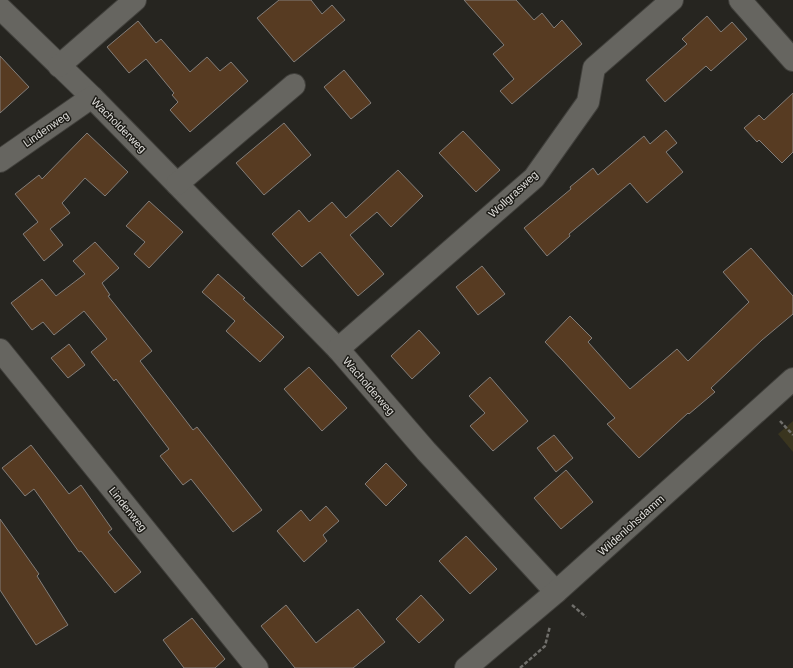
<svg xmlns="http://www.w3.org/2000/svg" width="793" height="668" viewBox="0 0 793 668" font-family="Arial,sans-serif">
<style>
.green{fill:#3a351f}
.building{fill:#573b22;stroke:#837e7a}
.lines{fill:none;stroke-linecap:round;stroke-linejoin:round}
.minor-casing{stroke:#41403c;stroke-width:24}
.path{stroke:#706f6b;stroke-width:2.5;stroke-dasharray:4 2;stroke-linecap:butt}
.minor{stroke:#666560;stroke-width:22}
.labels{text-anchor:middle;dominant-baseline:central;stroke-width:3;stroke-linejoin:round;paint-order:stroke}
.street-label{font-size:11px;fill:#e0dfdc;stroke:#1d1c17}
</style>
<rect width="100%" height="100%" fill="#262520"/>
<polygon class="green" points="793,421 793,452 778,434"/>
<g class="building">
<polygon points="279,0 311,0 322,14 332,5 345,20 294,62 257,18"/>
<polygon points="464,0 516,0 534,20 542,13 554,28 562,20 582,44 512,104 500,91 514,79 493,54 504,45"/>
<polygon points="707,16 721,32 732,22 747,39 711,71 706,66 665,102 646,80 687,44 682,39"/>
<polygon points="138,21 156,43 161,39 190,72 207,57 220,71 231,62 248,81 190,132 170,110 178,102 172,95 174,93 146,59 129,73 107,47"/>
<polygon points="0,56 29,87 0,113"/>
<polygon points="344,70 371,103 351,119 324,87"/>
<polygon points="793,93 793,152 782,163 759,140 757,142 744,128 759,115 764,120"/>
<polygon points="284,123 311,155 264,195 236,163"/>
<polygon points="666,130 677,143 666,152 683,172 647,203 630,183 569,234 570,236 547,256 524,228 571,189 570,187 593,168 598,175 644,136 650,144"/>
<polygon points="463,131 500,170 476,192 439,153"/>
<polygon points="87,133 128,172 105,196 85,178 62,203 70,213 50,229 63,245 44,261 23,234 38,222 15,194 39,175 42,179"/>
<polygon points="398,170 423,196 391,227 377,212 350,235 384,274 358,296 320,252 302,267 272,234 299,210 309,222 332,202 346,218"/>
<polygon points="149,201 183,232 149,268 134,254 145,242 126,226"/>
<polygon points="95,242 119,268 102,283 110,295 108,296 152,351 140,361 193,430 197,427 262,510 233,532 191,479 183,485 160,456 169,449 116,379 114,381 91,352 107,339 84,311 54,335 43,322 32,330 11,303 42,279 56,296 85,274 73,261"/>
<polygon points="751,248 793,296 793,314 762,340 711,388 715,392 689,414 688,413 639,458 607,424 615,418 563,361 545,342 570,316 592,338 588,342 630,389 677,349 688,361 749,302 723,272"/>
<polygon points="482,266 505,294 478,315 456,287"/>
<polygon points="218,274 245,298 243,299 284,337 260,362 226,331 235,321 202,292"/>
<polygon points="419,330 440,353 412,379 391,356"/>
<polygon points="69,344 85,365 68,378 51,358"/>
<polygon points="309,367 347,408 322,431 284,389"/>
<polygon points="490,377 528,421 493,451 470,426 485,413 469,396"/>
<polygon points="554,435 573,458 556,472 537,448"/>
<polygon points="31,445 69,494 81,485 112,529 108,532 141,572 115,593 81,551 79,552 34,489 25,496 2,468"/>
<polygon points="386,463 407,485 386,506 365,484"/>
<polygon points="566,470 593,502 561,529 534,498"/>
<polygon points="326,506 339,521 323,535 327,541 304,562 277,531 301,510 310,521"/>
<polygon points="0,519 39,574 37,576 68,625 36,645 0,590"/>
<polygon points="466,536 497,569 470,594 439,561"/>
<polygon points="421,595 444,620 419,643 396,619"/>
<polygon points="286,605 316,643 358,609 385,642 353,668 295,668 261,626"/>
<polygon points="192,618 225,659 215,668 184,668 163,640"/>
</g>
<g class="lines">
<defs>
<g id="minor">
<polyline points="740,0 793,60"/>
<polyline points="0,8 92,97 338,349 426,451 556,592"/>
<polyline points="59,66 135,0"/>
<polyline points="0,161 92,97"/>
<polyline points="177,184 294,85"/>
<polyline points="338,349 534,178 588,102 594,68 672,0"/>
<polyline points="0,350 257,668"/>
<polyline points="466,668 556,592 793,379"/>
</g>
</defs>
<use href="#minor" class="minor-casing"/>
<g class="path">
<polyline points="780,421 793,435"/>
<polyline points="572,605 586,617"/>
<polyline points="520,668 545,646 550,626"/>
</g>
<use href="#minor" class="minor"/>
</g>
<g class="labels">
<g class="street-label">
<text transform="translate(119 125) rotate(45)">Wacholderweg</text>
<text transform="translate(46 129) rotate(-35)">Lindenweg</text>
<text transform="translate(513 194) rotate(-43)">Wollgrasweg</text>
<text transform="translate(369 386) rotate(49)">Wacholderweg</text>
<text transform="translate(128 509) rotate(51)">Lindenweg</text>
<text transform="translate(631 525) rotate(-42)">Wildenlohsdamm</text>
</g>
</g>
</svg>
